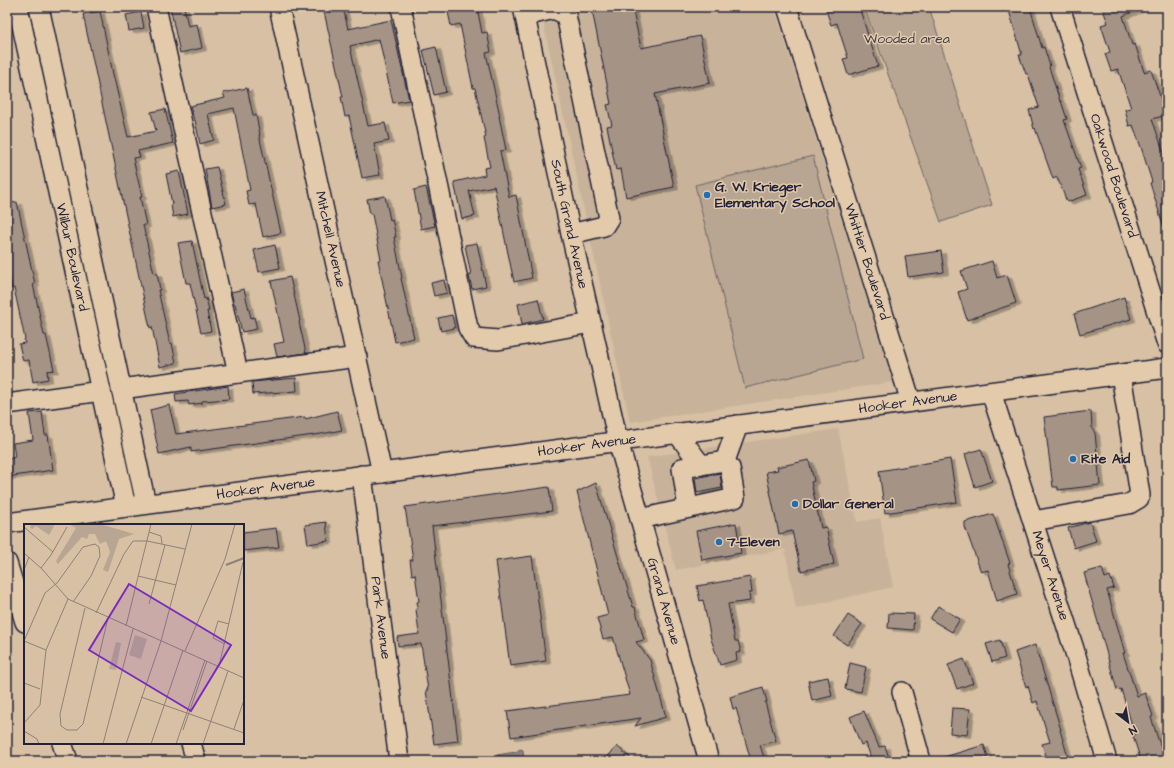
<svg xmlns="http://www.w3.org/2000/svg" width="1174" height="768" viewBox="0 0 1174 768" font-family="'Architects Daughter',sans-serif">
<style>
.built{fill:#c8b29a}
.green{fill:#b8a692;stroke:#6d6466}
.water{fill:#8f817a;stroke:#635b61}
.building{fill:#a59386;stroke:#22223b;filter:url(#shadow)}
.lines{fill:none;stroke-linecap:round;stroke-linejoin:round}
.minor-casing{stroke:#22223b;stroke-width:22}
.minor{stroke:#e2caaa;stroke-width:19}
.poi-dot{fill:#1f6fb2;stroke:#e2caaa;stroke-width:1.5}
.labels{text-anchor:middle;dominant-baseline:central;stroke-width:3;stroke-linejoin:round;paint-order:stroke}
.park-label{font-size:14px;fill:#403c4c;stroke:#e2caaa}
.street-label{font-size:14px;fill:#22223b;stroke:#e2caaa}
.poi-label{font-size:14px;font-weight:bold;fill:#22223b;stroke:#e2caaa;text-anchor:start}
.inset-river{fill:none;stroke:#8f817a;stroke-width:2}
.inset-road{fill:none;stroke:#8f8179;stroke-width:1}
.view{fill:#7b2cbf;fill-opacity:0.15;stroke:#7b2cbf;stroke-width:2}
.inset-edge{fill:none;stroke:#22223b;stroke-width:2}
</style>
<defs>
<filter id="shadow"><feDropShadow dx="4.5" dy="2.5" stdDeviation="0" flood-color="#0004"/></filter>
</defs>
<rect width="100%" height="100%" fill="#d7c0a3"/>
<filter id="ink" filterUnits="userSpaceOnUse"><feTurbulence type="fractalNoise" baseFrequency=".025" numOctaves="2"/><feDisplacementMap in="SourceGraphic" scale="8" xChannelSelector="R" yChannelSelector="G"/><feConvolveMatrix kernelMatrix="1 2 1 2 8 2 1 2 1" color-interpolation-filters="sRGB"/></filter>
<g filter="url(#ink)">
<g class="built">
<polygon points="540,7 774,7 893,382 630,422"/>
<polygon points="838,429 857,522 880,518 893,587 796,609 785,549 676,570 647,457"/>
</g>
<g class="green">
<polygon points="864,7 929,7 992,205 941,222"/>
<polygon points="813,156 863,359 745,388 695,185"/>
</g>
<polygon class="water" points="520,749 523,750 524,761 497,761 497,755 516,752"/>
<g class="building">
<polygon points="170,7 184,7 188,26 197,24 202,48 180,53"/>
<polygon points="323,7 343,7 348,29 391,20 409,100 393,103 379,39 350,46 368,126 385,123 389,141 374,144 380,175 362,178 349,116 345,117 341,97 343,97"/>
<polygon points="447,7 477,7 482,33 487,32 491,52 486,53 500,116 499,116 506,150 500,151 509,197 516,195 532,278 514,282 494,186 469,191 475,216 462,219 454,182 485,175 484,168 490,167 484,138 486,137 475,88 473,88 460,24 451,26"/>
<polygon points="593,7 632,7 641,48 700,36 710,83 655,94 674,187 626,197 621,169 616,170 607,126 612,125 607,105 611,104 592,10 594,10"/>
<polygon points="825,7 859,7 878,66 848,75 843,59 848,58 840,33 837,23 831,25"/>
<polygon points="1008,7 1030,7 1042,48 1044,47 1050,66 1049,67 1060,101 1061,101 1067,119 1064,120 1081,168 1078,169 1087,195 1067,202 1057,177 1053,179 1035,128 1034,129 1029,110 1039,107 1028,74 1026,74 1019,55 1022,55"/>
<polygon points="1102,7 1145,7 1123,16 1132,45 1135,44 1144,72 1151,70 1161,99 1165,98 1167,107 1167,115 1152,119 1165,156 1167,155 1167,228 1164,228 1150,183 1152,182 1142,150 1133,125 1129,126 1125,109 1131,108 1118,69 1111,71 1105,54 1110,52 1101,25 1108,23"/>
<polygon points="100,11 113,74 128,137 156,131 151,112 165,109 173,143 138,151 140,157 133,158 142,197 140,197 146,225 143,225 154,274 157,273 160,290 158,290 170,344 172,343 176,363 160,367 152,327 150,328 83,14"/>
<polygon points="141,12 144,28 129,31 126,15"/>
<polygon points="436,47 446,92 434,95 423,50"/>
<polygon points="247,88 253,115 256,115 260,135 259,135 281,233 263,237 256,204 249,205 246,191 250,190 234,108 208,114 214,140 200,144 195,120 194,120 190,106 225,98 223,93"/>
<polygon points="217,167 226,204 212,207 205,169"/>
<polygon points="179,171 188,214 173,217 171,205 172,204 166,174"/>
<polygon points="426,187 435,226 421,229 414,190"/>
<polygon points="385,196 390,220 392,219 396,237 394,237 402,278 401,278 414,338 395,342 378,260 381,260 372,214 370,214 367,199"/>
<polygon points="17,202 35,284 33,284 44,335 46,335 54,370 47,371 48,379 33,382 29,360 23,361 19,344 25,343 24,340 25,339 14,288 12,289 7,259 7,204"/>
<polygon points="192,241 204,299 206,298 209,311 207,311 211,331 201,333 190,283 186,283 178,243"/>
<polygon points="477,243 486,286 472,289 469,276 471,275 465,245"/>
<polygon points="275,245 280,268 259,272 254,250"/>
<polygon points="941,251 944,272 908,277 905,256"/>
<polygon points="992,261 997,278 1007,275 1016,303 967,320 958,292 967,289 961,271"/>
<polygon points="290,277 300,321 299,322 306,353 277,357 274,344 284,342 271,281"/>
<polygon points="444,280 447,293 434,296 431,283"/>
<polygon points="244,289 251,318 254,317 257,329 242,332 235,304 234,304 231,292"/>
<polygon points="1124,297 1131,319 1080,334 1074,314"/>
<polygon points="538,299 543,319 522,324 518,304"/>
<polygon points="452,315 455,328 441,331 438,318"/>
<polygon points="296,378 297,391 253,394 252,382"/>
<polygon points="228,386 229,399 202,401 202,403 189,405 188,401 176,402 175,394"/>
<polygon points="169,405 176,434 305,417 305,419 337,411 342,430 321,434 191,452 191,447 159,454 150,410"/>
<polygon points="1091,411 1092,429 1095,433 1100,485 1058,490 1058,487 1053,487 1044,417"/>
<polygon points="42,412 45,435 48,435 53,470 7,477 7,459 15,457 13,443 33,440 29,413"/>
<polygon points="981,449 992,481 975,487 965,454"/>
<polygon points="950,459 957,502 885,513 879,471"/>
<polygon points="809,460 814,481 811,482 821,528 826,527 834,564 801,571 792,531 779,534 766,472 778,470 777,467"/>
<polygon points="720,473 722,488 697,493 695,478"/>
<polygon points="596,483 633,607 635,607 644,640 636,642 650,660 666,717 635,726 641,718 511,737 507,711 630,695 613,637 603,639 597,618 608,615 577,492"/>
<polygon points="549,487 552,511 432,526 458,741 434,744 426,690 428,690 421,644 398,646 397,637 419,634 416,609 418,608 417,602 419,601 415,574 412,575 410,560 413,560 405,507"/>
<polygon points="993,514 1010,563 1008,564 1017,594 997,601 988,570 981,572 965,527 965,522"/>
<polygon points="326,522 328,541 308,544 305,525"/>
<polygon points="1090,522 1096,541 1074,548 1068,528"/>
<polygon points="736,523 741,553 702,560 696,531"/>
<polygon points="276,528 279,547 243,551 243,532"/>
<polygon points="532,556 546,661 510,666 496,561"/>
<polygon points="1102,568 1105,578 1110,576 1114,588 1107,590 1125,653 1123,653 1137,696 1145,693 1153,716 1151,717 1165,761 1141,761 1133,736 1135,735 1121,689 1117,690 1084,573"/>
<polygon points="750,577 752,593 749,593 750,601 728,604 735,641 738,641 741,652 736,653 737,660 720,665 711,639 703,600 700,601 697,586"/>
<polygon points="938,606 960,619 952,632 930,619"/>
<polygon points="889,613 914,614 913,630 888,628"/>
<polygon points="848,615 862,624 847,645 834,636"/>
<polygon points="1000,640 1005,658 992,662 986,644"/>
<polygon points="1035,645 1061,730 1060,730 1069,761 1048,761 1042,744 1050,742 1037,701 1033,703 1028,686 1026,687 1015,652"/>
<polygon points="964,659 973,683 957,689 948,665"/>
<polygon points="850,663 866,667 861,692 845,689"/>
<polygon points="828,677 832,696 812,701 808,681"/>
<polygon points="763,687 767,702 765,702 776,741 760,745 765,761 751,761 736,708 733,709 730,697"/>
<polygon points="952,708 970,709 967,735 950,733"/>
<polygon points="864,711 879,747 885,746 890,761 872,761 866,743 861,745 850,717"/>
<polygon points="984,745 988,757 974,761 942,761 941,758"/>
<polygon points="617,746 633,761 604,761"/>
</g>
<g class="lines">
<defs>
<g id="minor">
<path id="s1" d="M18 7 126 507"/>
<polyline points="39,7 146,504"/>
<polyline points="156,7 238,373"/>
<path id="s2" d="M279 7 382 473"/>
<polyline points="401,7 468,328 474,338 498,340 591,323"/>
<path id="s3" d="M523 7 571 234 618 441 709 761"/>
<path id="s4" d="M787 7 911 402"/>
<path id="s5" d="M1060 7 1167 344"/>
<polyline points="525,16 554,9 566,15 609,218 604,226 571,234"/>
<polyline points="121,389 357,357"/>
<path id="s6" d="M991 392 1074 649 1107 761"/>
<polyline points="7,404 101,391"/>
<polyline points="677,433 701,465 725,461 738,425"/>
<path id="s7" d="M362 475 399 761"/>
<polyline points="688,508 682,468 701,465"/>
<polyline points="640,519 735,498 730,468 725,461"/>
<polyline points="1033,521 1129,504 1139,498 1140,495 1121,374"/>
<path id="s8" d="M7 523 1167 368"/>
<polyline points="7,563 25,622"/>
<polyline points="902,692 921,761"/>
<polyline points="62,743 68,761"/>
<polyline points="191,743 196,761"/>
</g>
</defs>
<use href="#minor" class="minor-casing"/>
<use href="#minor" class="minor"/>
</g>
</g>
<g class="poi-dot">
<circle cx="707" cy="195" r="4"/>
<circle cx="1073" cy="459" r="4"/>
<circle cx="795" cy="504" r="4"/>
<circle cx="719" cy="542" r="4"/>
</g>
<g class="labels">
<g class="park-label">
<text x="907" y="39">Wooded area</text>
</g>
<g class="street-label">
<text stroke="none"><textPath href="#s5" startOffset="177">Oakwood Boulevard</textPath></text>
<text stroke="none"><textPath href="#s3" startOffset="222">South Grand Avenue</textPath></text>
<text stroke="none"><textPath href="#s2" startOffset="238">Mitchell Avenue</textPath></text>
<text stroke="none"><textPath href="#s1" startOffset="256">Wilbur Boulevard</textPath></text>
<text stroke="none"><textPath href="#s4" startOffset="267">Whittier Boulevard</textPath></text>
<text stroke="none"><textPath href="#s8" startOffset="909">Hooker Avenue</textPath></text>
<text stroke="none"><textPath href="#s8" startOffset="585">Hooker Avenue</textPath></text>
<text stroke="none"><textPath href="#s8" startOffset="261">Hooker Avenue</textPath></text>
<text stroke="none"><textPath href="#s6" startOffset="193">Meyer Avenue</textPath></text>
<text stroke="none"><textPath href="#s3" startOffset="611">Grand Avenue</textPath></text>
<text stroke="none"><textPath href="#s7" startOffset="144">Park Avenue</textPath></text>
</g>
<g class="poi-label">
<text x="715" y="187">G. W. Krieger<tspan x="715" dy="16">Elementary School</tspan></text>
<text x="1081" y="459">Rite Aid</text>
<text x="803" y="504">Dollar General</text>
<text x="727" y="542">7-Eleven</text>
</g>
</g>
<g transform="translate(24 524)">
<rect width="220" height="220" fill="#d7c0a3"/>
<path d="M8 0H31L25 11 12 2 8 5 6 3ZM45 0H76L110 10 95 15 84 48 79 46 86 28 82 17 76 20 71 10H65L63 15 58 13 34 40 32 37 52 4ZM111 111 123 115 117 135 105 131ZM92 118 97 119 92 146 85 145Z" fill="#b8a692"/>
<path class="inset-river" d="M202 41 220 34"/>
<path class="inset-road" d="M0 3 29 28M125 8 137 12 138 20M0 29 18 45 44 75 220 154M17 44 27 31 43 3M0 46 5 33M114 52 152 61M125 80 141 21M61 84 36 190 37 202 43 206H53L59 200 84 94M72 89 100 30 109 17H123L161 25M102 102 127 0M0 117 21 69 33 59 59 23 71 20 75 23 76 32 67 52 49 78M0 117 22 126M201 120 189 114 194 97 205 100M161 127 201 35 211 0M195 142 219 38M0 159 16 165M117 173 220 209M0 199 16 181 22 126 44 75M210 205 220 176M159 206 183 137M0 207 13 215 15 220M79 220 109 105M102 220 137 117 168 0M127 220 159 126M152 220 181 136M179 220 204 147"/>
<path class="view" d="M105 60 207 121 167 187 65 126Z"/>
<rect width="220" height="220" class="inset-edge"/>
</g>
<rect width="1174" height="768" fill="none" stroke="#e2caaa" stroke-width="24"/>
<rect x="12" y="12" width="1150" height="744" fill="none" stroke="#22223b" stroke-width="1.5" filter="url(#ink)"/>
<g transform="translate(1128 722) rotate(149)" stroke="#e2caaa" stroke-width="3" paint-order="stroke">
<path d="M0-3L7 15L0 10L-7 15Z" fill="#22223b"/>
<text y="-6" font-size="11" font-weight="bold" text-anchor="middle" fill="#22223b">N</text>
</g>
</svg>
